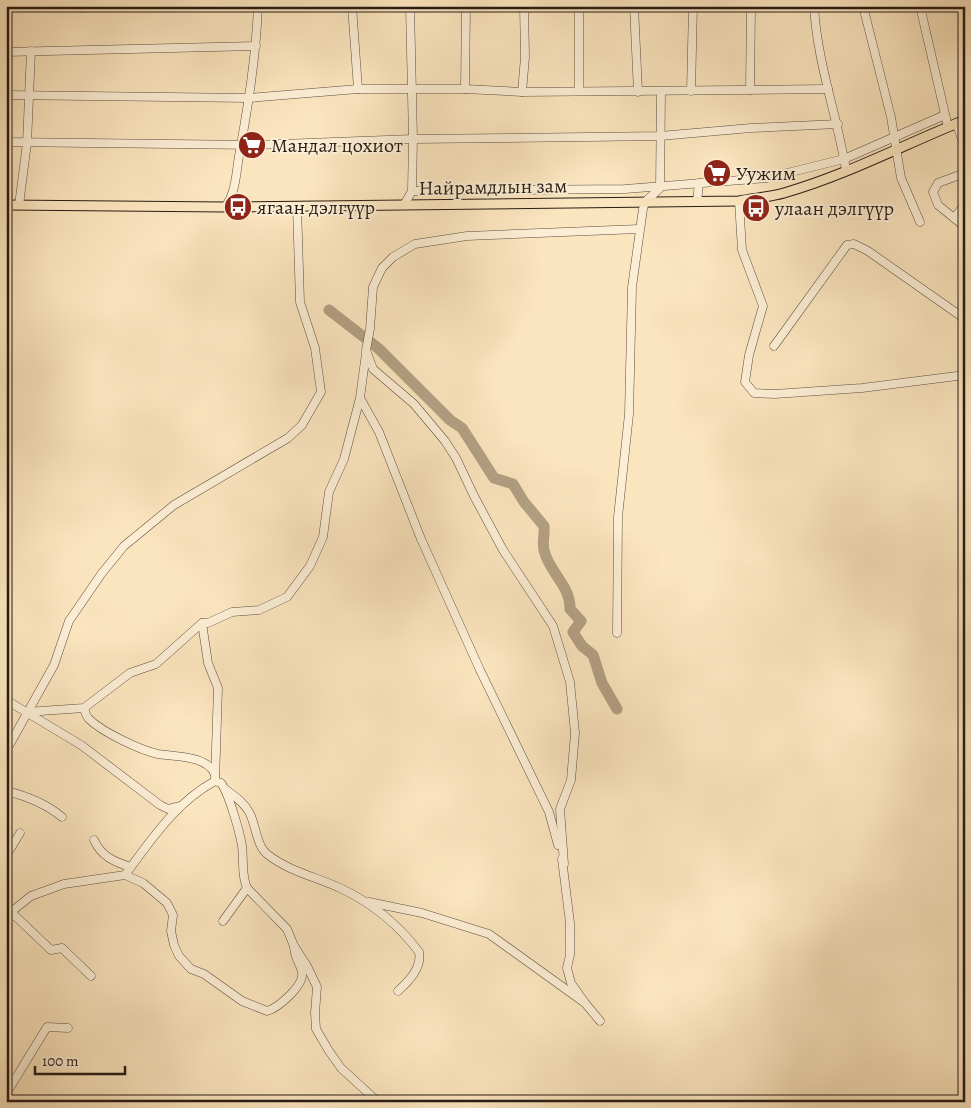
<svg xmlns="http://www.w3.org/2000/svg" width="971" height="1108" viewBox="0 0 971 1108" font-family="Alegreya,serif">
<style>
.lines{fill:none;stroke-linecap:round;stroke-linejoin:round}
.stream{stroke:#7b6b57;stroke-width:2}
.river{stroke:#b3a084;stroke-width:11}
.minor-casing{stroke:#5c4e3e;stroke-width:9}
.major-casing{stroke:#271b14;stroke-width:11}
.minor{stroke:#fceed5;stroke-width:8}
.major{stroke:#fbe5be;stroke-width:9}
.labels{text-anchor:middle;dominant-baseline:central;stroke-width:4;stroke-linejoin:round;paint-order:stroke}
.poi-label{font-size:20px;fill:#271b14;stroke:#fceed5;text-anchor:start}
.street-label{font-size:20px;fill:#271b14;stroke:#fceed5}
</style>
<rect width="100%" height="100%" fill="#fbe5be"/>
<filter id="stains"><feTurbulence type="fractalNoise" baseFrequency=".004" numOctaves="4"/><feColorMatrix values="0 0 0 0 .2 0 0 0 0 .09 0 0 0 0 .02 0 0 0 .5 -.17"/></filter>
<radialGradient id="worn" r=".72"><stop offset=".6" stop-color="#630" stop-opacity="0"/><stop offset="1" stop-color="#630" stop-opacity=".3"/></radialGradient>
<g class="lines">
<polyline class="stream" points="6,9 34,6"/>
<path class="river" d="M329 310 378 348 450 420 462 428 494 478 513 484 524 502 544 526C545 533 542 543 544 550 548 571 571 586 570 609L581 621 573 632 582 646 593 655 602 683 617 709"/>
<defs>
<g id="minor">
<polyline points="77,6 80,8 113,6"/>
<polyline points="352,6 358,89"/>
<polyline points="579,6 579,91"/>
<polyline points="634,6 638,92"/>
<path d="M814 6C817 62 837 115 846 170"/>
<polyline points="863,6 891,117 901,178 920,222"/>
<polyline points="920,6 948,127"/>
<polyline points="6,52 256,46"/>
<polyline points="465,89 466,6"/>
<polyline points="750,90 751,6"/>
<polyline points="691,91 693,6"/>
<polyline points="522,92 525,57 524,6"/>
<polyline points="6,95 249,98 358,89 465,89 522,92 828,89"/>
<polyline points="956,123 965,147"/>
<polyline points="6,142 255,145 413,139 587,137 660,136 751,128 838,124"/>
<polyline points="965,173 938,183 933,192 938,205 965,227"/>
<polyline points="412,191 625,189 767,178 844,159 945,115"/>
<polyline points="739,201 742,250 763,306 749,355 745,382 754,393 775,394 862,388 965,375"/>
<polyline points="697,202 699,183"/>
<polyline points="19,205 27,143 31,51"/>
<polyline points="404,205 412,191 413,139 410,6"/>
<path d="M225 207C236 193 236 173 239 156 248 106 256 57 258 6"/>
<polyline points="954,218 965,204"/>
<polyline points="774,346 847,245 854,244 868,251 965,319"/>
<polyline points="360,398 379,432 421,539 480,670 549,812 558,845"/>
<polyline points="202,623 208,663 218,688 215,781"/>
<polyline points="617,633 618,517 629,414 632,287 643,209 645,202 660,188 661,92"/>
<polyline points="6,700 81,745 160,805 168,809 181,806"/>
<path d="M84 708C85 712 86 716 89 719 102 732 140 750 158 754 176 757 206 755 215 774"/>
<polyline points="26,712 84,708 130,673 156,664 202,623 208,623 232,612 259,610 287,597 310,566 323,537 329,492 344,459 360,398 366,353"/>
<polyline points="6,751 54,665 69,621 102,573 124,546 174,505 288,438 302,425 321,392 315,348 300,302 297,206"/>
<path d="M225 789C234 796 244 802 249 812 256 824 256 845 267 854 288 871 316 877 340 888 372 903 398 924 419 952 422 968 409 981 398 991"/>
<path d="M6 791C27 796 45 803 62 817"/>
<path d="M94 840C101 856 114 862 131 867"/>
<polyline points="6,856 20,833"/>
<polyline points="562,859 570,923 570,955 567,968 571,983 585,1003"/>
<polyline points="564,864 560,809 571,780 575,733 570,682 553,626 503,550 474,496 456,458 445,441 414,404 373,369 366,350 370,329 373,287 382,268 393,257 415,244 467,236 639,229"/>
<path d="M125 875C151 840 176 802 215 781L221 783C229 794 240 833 242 846 244 861 241 874 247 888L287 929 294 946 307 966 317 987 315 1013 316 1029 329 1051 341 1068 378 1102"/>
<polyline points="369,902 422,913 489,934 585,1003 600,1021"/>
<polyline points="10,911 51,950 62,948 91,976"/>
<path d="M6 916 31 896 64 884 125 875 143 883 167 903 173 915 171 931 174 945 179 956 191 969 204 974 242 1001 267 1011C278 1008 305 985 302 972 300 962 295 961 294 946"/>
<polyline points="223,921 247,888"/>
<polyline points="6,1094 47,1027 68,1028"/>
</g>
<path id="major" d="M6 205 225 207 739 201C754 198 770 197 784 193 847 175 905 144 965 120"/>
</defs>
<use href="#minor" class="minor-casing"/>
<use href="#major" class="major-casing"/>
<use href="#minor" class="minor"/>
<use href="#major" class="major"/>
</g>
<defs>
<symbol id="supermarket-disc" viewBox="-11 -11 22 22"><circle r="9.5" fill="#8f2418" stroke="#fceed5"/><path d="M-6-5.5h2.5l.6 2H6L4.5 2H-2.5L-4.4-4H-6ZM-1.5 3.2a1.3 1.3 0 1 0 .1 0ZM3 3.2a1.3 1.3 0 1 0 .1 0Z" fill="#fff"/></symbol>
<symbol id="bus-disc" viewBox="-11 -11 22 22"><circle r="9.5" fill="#8f2418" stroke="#fceed5"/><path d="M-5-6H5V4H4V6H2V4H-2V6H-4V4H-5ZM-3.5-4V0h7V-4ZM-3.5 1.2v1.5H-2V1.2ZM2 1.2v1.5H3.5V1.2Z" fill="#fff"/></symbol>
</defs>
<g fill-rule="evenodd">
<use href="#supermarket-disc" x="236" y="129" width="32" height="32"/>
<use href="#supermarket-disc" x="701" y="157" width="32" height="32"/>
<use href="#bus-disc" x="222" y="191" width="32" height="32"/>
<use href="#bus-disc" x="740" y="192" width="32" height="32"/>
</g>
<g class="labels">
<g class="poi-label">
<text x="271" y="145">Мандал цохиот</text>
<text x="736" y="173">Уужим</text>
<text x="257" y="207">ягаан дэлгүүр</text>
<text x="775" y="208">улаан дэлгүүр</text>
</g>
<g class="street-label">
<text transform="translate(493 187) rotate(-1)">Найрамдлын зам</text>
</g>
</g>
<rect width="971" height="1108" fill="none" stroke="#fbe5be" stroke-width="25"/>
<rect x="8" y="8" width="956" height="1093" fill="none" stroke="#271b14" stroke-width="2.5"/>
<rect x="12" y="12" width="946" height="1083" fill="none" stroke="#271b14"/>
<path d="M35 1066v8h90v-8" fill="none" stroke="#271b14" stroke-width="2.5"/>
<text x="42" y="1066" font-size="15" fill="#271b14" stroke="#fceed5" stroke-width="4" paint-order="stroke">100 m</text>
<rect width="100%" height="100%" filter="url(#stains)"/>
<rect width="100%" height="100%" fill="url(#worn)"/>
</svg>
